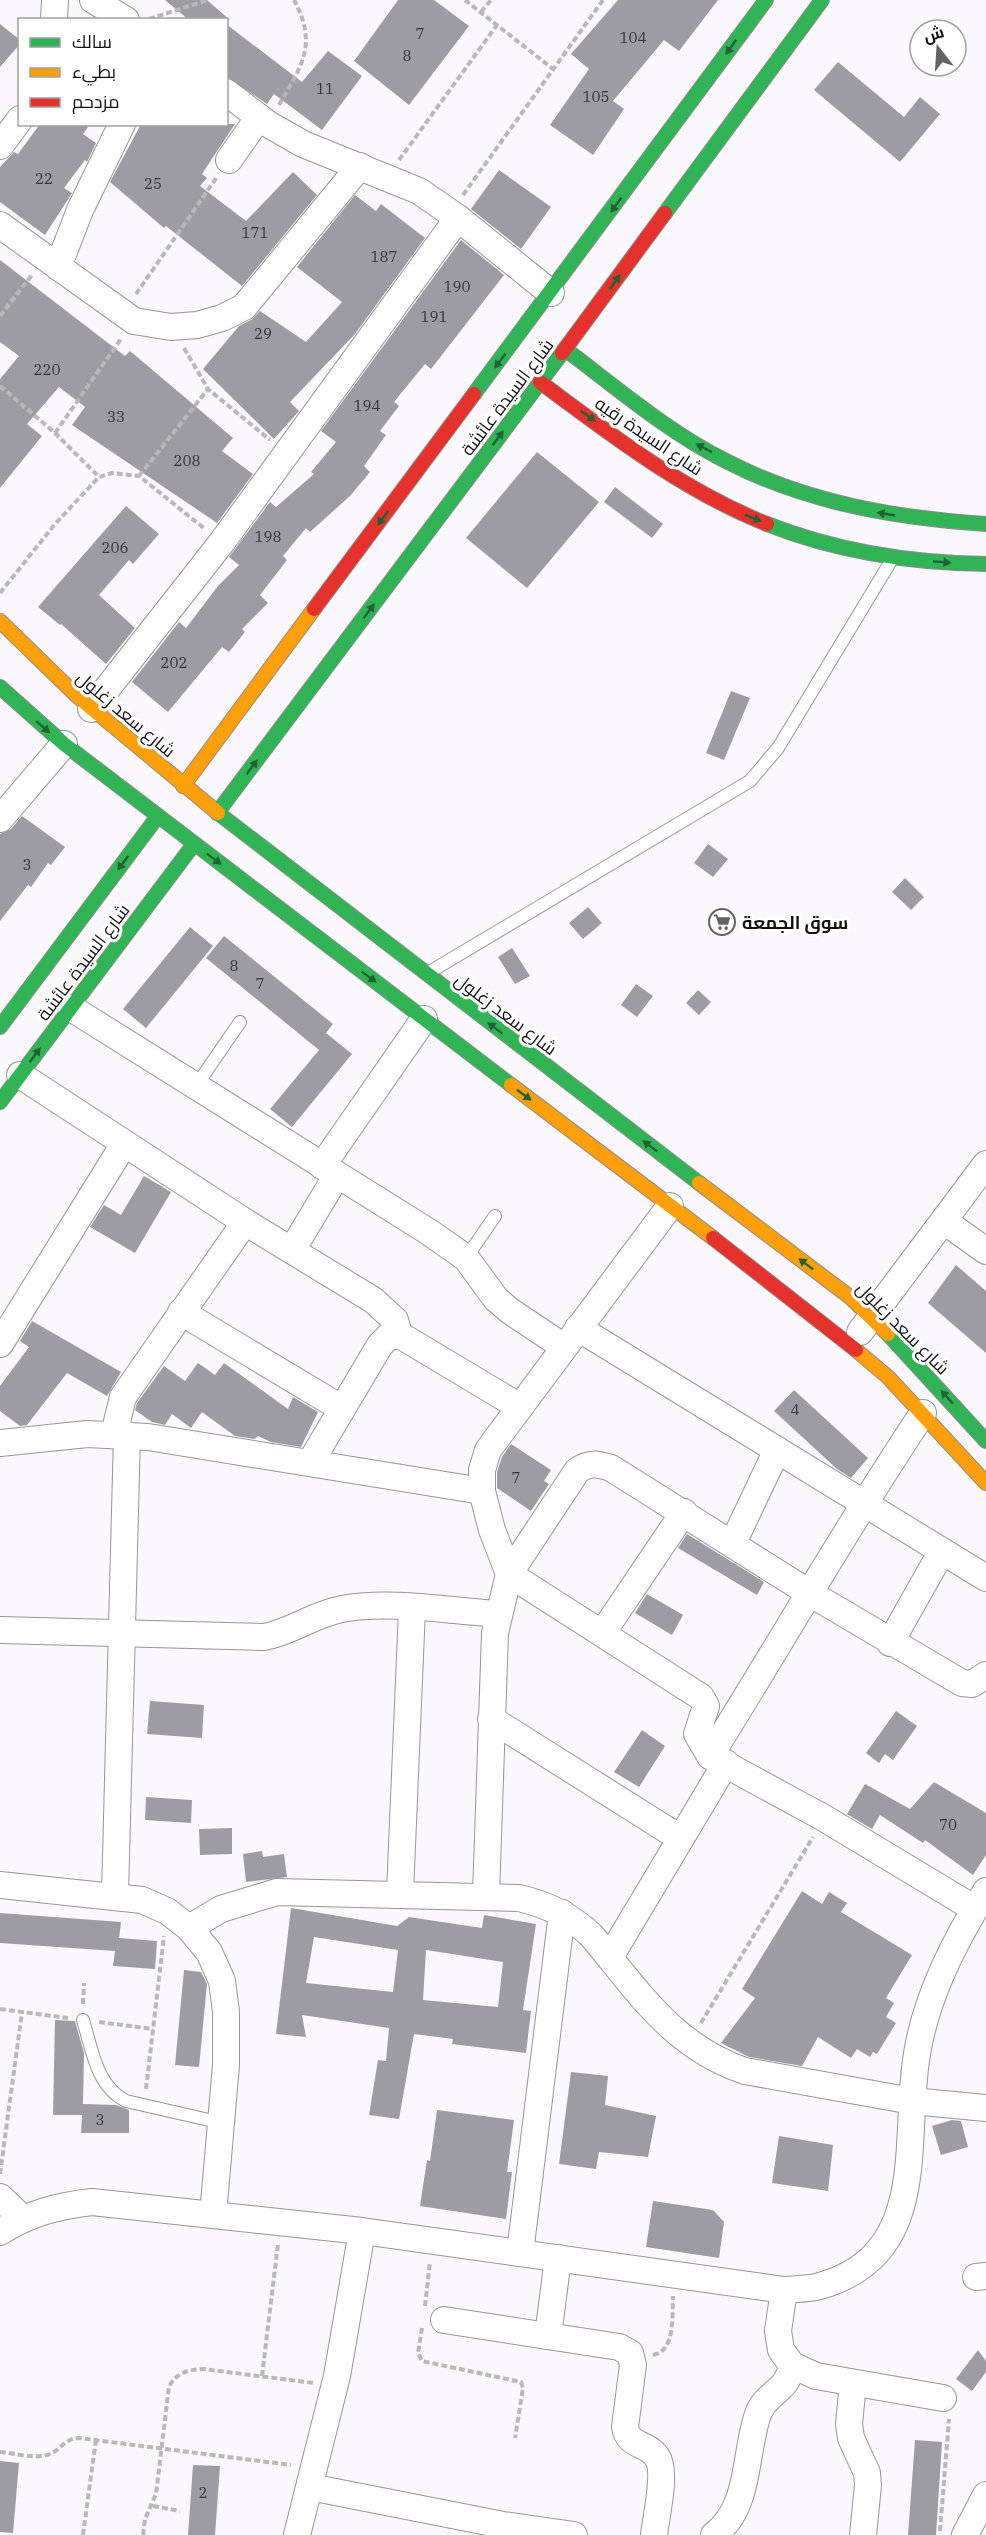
<svg xmlns="http://www.w3.org/2000/svg" width="986" height="2535" viewBox="0 0 986 2535" font-family="'IBM Plex Serif',Cairo,serif">
<style>
.building{fill:#9d9ca1;fill-rule:evenodd}
.lines{fill:none;stroke-linecap:round;stroke-linejoin:round}
.lane-casing{stroke:#969597;stroke-width:14}
.street-casing{stroke:#969597;stroke-width:28}
.fast-casing{stroke:#8d8b8e;stroke-width:16}
.slow-casing{stroke:#8d8b8e;stroke-width:16}
.jam-casing{stroke:#8d8b8e;stroke-width:16}
.path{stroke:#b9b8b9;stroke-width:4;stroke-dasharray:6 3;stroke-linecap:butt}
.lane{stroke:#fefeff;stroke-width:12}
.street{stroke:#fefeff;stroke-width:26}
.fast{stroke:#30b455;stroke-width:14}
.slow{stroke:#ff9f0a;stroke-width:14}
.jam{stroke:#e5322d;stroke-width:14}
.oneway{fill:#206233}
.labels{text-anchor:middle;dominant-baseline:central;stroke-width:6;stroke-linejoin:round;paint-order:stroke}
.number-label{font-size:15px;fill:#343435}
.street-label{font-size:18px;fill:#111;stroke:#fff}
.poi-label{font-size:18px;font-weight:bold;fill:#111;stroke:#fff;text-anchor:start}
</style>
<rect width="100%" height="100%" fill="#faf7fd"/>
<g class="building">
<polygon points="165,0 207,0 230,20 189,20"/>
<polygon points="398,0 434,0 469,26 409,105 354,61"/>
<polygon points="618,0 718,0 679,51 664,40 613,101 624,109 593,155 550,125 589,69 571,54"/>
<polygon points="0,24 20,40 20,44 0,67"/>
<polygon points="226,24 302,82 328,51 362,76 322,130 274,94 267,104 226,76"/>
<polygon points="838,62 904,117 920,97 940,114 900,162 814,90"/>
<polygon points="40,124 90,124 83,134 96,143 87,162 85,160 64,188 72,193 45,235 0,202 0,167 14,152 18,154"/>
<polygon points="141,124 235,124 202,174 207,178 200,186 246,221 293,172 317,195 242,286 166,226 164,228 110,182"/>
<polygon points="499,170 551,207 521,249 471,209"/>
<polygon points="355,195 376,211 381,204 425,238 355,334 290,402 299,411 274,439 203,369 239,326 251,320 260,311 306,342 342,302 297,267"/>
<polygon points="461,240 504,275 431,369 425,364 394,402 399,406 380,431 386,435 364,466 370,472 350,496 310,532 306,528 283,556 287,560 260,595 268,603 242,629 245,632 229,652 222,647 168,712 132,682 179,622 186,628 218,586 239,565 229,557 270,502 276,507 314,474 311,472 336,442 321,431"/>
<polygon points="0,260 125,356 130,351 233,438 222,451 253,474 217,523 72,425 85,407 59,387 27,424 42,436 0,488 0,379 19,356 0,342"/>
<polygon points="537,452 599,502 527,588 466,538"/>
<polygon points="615,487 663,524 652,538 604,502"/>
<polygon points="126,506 159,534 133,564 129,560 99,595 135,628 106,664 61,624 60,625 38,607"/>
<polygon points="731,691 750,698 724,760 706,753"/>
<polygon points="22,816 65,847 51,865 48,863 31,887 28,885 0,921 0,834 11,829"/>
<polygon points="708,844 728,859 713,877 694,863"/>
<polygon points="905,878 924,897 911,910 892,892"/>
<polygon points="588,907 602,923 583,939 569,923"/>
<polygon points="190,927 213,946 146,1028 123,1009"/>
<polygon points="224,936 333,1024 326,1033 352,1054 292,1127 270,1109 319,1050 206,958"/>
<polygon points="512,948 530,976 515,984 498,957"/>
<polygon points="636,984 653,996 637,1017 621,1005"/>
<polygon points="698,990 711,1002 699,1015 686,1003"/>
<polygon points="144,1176 171,1192 135,1253 90,1227 104,1205 121,1215"/>
<polygon points="956,1265 986,1291 986,1353 928,1303"/>
<polygon points="32,1321 121,1372 107,1396 67,1373 27,1425 20,1426 0,1411 0,1386 29,1347 20,1341"/>
<polygon points="198,1363 215,1375 224,1363 288,1409 293,1397 318,1412 301,1447 271,1442 258,1436 255,1439 235,1436 202,1412 191,1428 172,1414 165,1425 152,1422 135,1410 137,1403 164,1366 185,1381"/>
<polygon points="794,1390 868,1458 851,1478 837,1469 774,1411"/>
<polygon points="511,1444 551,1470 544,1481 549,1484 531,1511 497,1488 497,1472 502,1457"/>
<polygon points="687,1534 764,1582 757,1595 678,1548"/>
<polygon points="647,1594 683,1615 672,1635 635,1613"/>
<polygon points="150,1701 204,1705 202,1738 147,1734"/>
<polygon points="896,1711 917,1726 893,1760 885,1754 879,1763 866,1753"/>
<polygon points="642,1730 665,1746 639,1787 614,1772"/>
<polygon points="934,1782 986,1813 986,1855 973,1875 925,1840 923,1843 880,1815 872,1829 847,1814 865,1784 910,1809"/>
<polygon points="146,1797 192,1800 191,1823 145,1820"/>
<polygon points="232,1828 232,1854 200,1855 199,1829"/>
<polygon points="262,1851 263,1857 284,1854 287,1877 246,1882 243,1854"/>
<polygon points="802,1891 822,1904 829,1892 847,1903 841,1912 912,1955 886,1998 894,2003 886,2017 896,2023 877,2054 873,2052 870,2057 857,2049 851,2058 818,2037 802,2066 749,2057 721,2043 755,1998 742,1989"/>
<path d="M291 1908 397 1926 409 1917 482 1928 484 1915 536 1924 523 2010 531 2011 526 2053 452 2044 453 2039 414 2034 399 2119 369 2115 378 2060 386 2061 389 2028 302 2015 306 2037 276 2034ZM314 1937 398 1950 393 1992 306 1983ZM426 1950 503 1962 498 2007 423 2000Z"/>
<polygon points="0,1913 121,1922 119,1938 157,1941 155,1969 113,1966 115,1951 0,1943"/>
<polygon points="184,1970 201,1972 207,1984 199,2067 175,2065"/>
<polygon points="55,2020 75,2021 84,2053 83,2104 116,2105 129,2110 129,2133 81,2133 82,2115 53,2115"/>
<polygon points="571,2072 608,2076 605,2105 656,2116 648,2157 599,2152 596,2169 559,2164"/>
<polygon points="437,2110 514,2120 507,2172 512,2172 506,2219 420,2206 427,2160 430,2161"/>
<polygon points="952,2120 961,2121 968,2147 941,2155 932,2126"/>
<polygon points="779,2136 833,2145 828,2191 772,2183"/>
<polygon points="653,2201 713,2210 724,2222 719,2258 646,2247"/>
<polygon points="978,2350 986,2361 986,2372 972,2391 956,2379"/>
<polygon points="915,2440 942,2442 936,2535 908,2535"/>
<polygon points="0,2461 19,2463 13,2533 0,2532"/>
<polygon points="193,2465 220,2466 215,2535 188,2535"/>
</g>
<g class="lines">
<defs>
<g id="lane">
<polyline points="428,973 750,781 778,748 891,561"/>
<polyline points="196,1086 240,1022"/>
<polyline points="466,1258 495,1216"/>
<path d="M83 2020C92 2049 96 2086 126 2101L222 2123"/>
</g>
<g id="street">
<polyline points="93,0 126,20"/>
<polyline points="54,20 55,0"/>
<polyline points="226,92 268,124 303,144 419,191 458,218 551,293"/>
<polyline points="0,146 20,119"/>
<polyline points="229,160 259,117"/>
<polyline points="0,225 134,321 171,327 197,325 222,318 244,307 360,166"/>
<polyline points="58,267 80,210 122,124"/>
<polyline points="91,709 222,542 458,218"/>
<polyline points="0,819 64,744"/>
<polyline points="71,1008 429,1232 466,1258 496,1299 510,1311 564,1347"/>
<polyline points="20,1075 245,1222 373,1300 395,1320 399,1335"/>
<polyline points="322,1166 424,1019"/>
<polyline points="670,1206 488,1450 482,1470 482,1491 492,1530 509,1574 701,1697 706,1706 697,1734 710,1756 824,1818 975,1909"/>
<polyline points="944,1221 986,1251"/>
<polyline points="292,1250 337,1175"/>
<polyline points="181,1312 341,1408"/>
<polyline points="578,1328 986,1578"/>
<polyline points="860,1332 986,1164"/>
<polyline points="0,1344 124,1144"/>
<polyline points="114,1434 123,1397 245,1222"/>
<polyline points="0,1443 87,1434 148,1437 482,1491"/>
<polyline points="310,1463 380,1345 390,1335 403,1337 520,1407"/>
<polyline points="733,1543 777,1450"/>
<path d="M0 1630 264 1637C292 1632 314 1614 342 1609 390 1600 450 1611 499 1614"/>
<polyline points="603,1632 684,1512"/>
<polyline points="890,1643 942,1551"/>
<polyline points="491,1719 680,1838"/>
<path d="M710 1756C781 1642 848 1525 923 1413"/>
<polyline points="0,1885 142,1900 167,1911 189,1928 209,1952 222,1981 226,2012 226,2065 213,2215"/>
<polyline points="400,1893 412,1609"/>
<polyline points="115,1895 127,1435"/>
<path d="M486 1895 495 1633 509 1574 577 1471C589 1462 597 1464 611 1468L811 1594 962 1683 972 1684 986 1675"/>
<path d="M189 1928 221 1909 277 1892 519 1898C548 1905 569 1915 591 1935 638 1991 673 2047 745 2071L912 2101 986 2108"/>
<polyline points="610,1957 726,1763"/>
<polyline points="0,2197 22,2218"/>
<path d="M0 2232C30 2213 57 2206 92 2202L362 2231 784 2290C796 2289 809 2289 820 2286 932 2254 902 2141 917 2054 926 1996 955 1940 986 1891"/>
<polyline points="520,2253 562,1913"/>
<polyline points="976,2277 986,2276"/>
<polyline points="784,2290 778,2331 781,2350 792,2365 816,2376 943,2398"/>
<path d="M444 2320 619 2347 630 2353 633 2365 625 2427C628 2447 647 2442 657 2457 667 2471 656 2517 654 2535"/>
<polyline points="548,2336 558,2258"/>
<polyline points="853,2383 849,2424 851,2438 867,2473 868,2485 863,2535"/>
<polyline points="310,2487 503,2525 574,2535"/>
<polyline points="297,2535 337,2376 362,2231"/>
<path d="M714 2535C751 2507 744 2454 758 2414 766 2392 788 2392 792 2365"/>
<polyline points="965,2535 986,2495"/>
</g>
<g id="fast">
<polyline points="665,213 822,0"/>
<path d="M565 349C617 388 668 432 726 461 807 503 896 518 986 524"/>
<polyline points="474,394 766,0"/>
<path d="M767 524C838 552 910 563 986 564"/>
<polyline points="0,687 64,744 511,1085"/>
<polyline points="217,813 562,353"/>
<polyline points="218,813 699,1183"/>
<polyline points="0,1027 158,816"/>
<polyline points="0,1102 194,844"/>
<polyline points="888,1334 986,1441"/>
</g>
<g id="slow">
<polyline points="0,621 76,695 218,813"/>
<polyline points="183,786 314,609"/>
<polyline points="511,1085 713,1238"/>
<polyline points="699,1183 850,1297 888,1334"/>
<polyline points="856,1350 888,1377 986,1483"/>
</g>
<g id="jam">
<polyline points="562,353 665,213"/>
<path d="M540 382C613 436 682 490 767 524"/>
<polyline points="314,609 474,394"/>
<polyline points="713,1238 856,1350"/>
</g>
</defs>
<use href="#lane" class="lane-casing"/>
<use href="#street" class="street-casing"/>
<use href="#fast" class="fast-casing"/>
<use href="#slow" class="slow-casing"/>
<use href="#jam" class="jam-casing"/>
<g class="path">
<polyline points="465,0 553,69"/>
<polyline points="481,12 491,0"/>
<polyline points="149,19 208,0"/>
<path d="M279 105C302 65 318 45 294 0"/>
<polyline points="399,160 497,25"/>
<polyline points="463,195 603,0"/>
<polyline points="136,294 217,177"/>
<polyline points="0,316 32,275"/>
<polyline points="184,348 208,389 270,440"/>
<polyline points="0,386 55,433 99,477"/>
<polyline points="55,433 121,339"/>
<polyline points="139,476 208,389"/>
<polyline points="0,593 55,524 99,477 112,473 139,476 205,529"/>
<polyline points="83,2004 84,1983"/>
<polyline points="0,2009 68,2018"/>
<polyline points="99,2022 153,2029"/>
<polyline points="701,2023 813,1837"/>
<polyline points="146,2089 164,1936"/>
<polyline points="0,2174 22,2012"/>
<polyline points="425,2306 430,2262"/>
<polyline points="422,2328 418,2353 422,2361 521,2382 523,2388 515,2438"/>
<path d="M653 2355C676 2351 672 2314 673 2296"/>
<polyline points="262,2376 278,2244"/>
<path d="M0 2452C14 2453 34 2459 47 2455 61 2451 64 2438 79 2438L291 2465"/>
<polyline points="153,2506 180,2511"/>
<polyline points="940,2531 949,2419"/>
<polyline points="83,2535 96,2439"/>
<path d="M143 2535 145 2519 156 2494 169 2386C178 2372 187 2370 203 2369L314 2383"/>
</g>
<use href="#lane" class="lane"/>
<use href="#street" class="street"/>
<use href="#fast" class="fast"/>
<use href="#slow" class="slow"/>
<use href="#jam" class="jam"/>
</g>
<defs><path id="oneway-solid" d="M-6-.8H1V-3.2L6.5 0L1 3.2V.8H-6Z" transform="scale(1.5)"/></defs>
<g class="oneway">
<use href="#oneway-solid" transform="translate(731 47) rotate(126)"/>
<use href="#oneway-solid" transform="translate(616 205) rotate(126)"/>
<use href="#oneway-solid" transform="translate(615 282) rotate(-54)"/>
<use href="#oneway-solid" transform="translate(500 361) rotate(127)"/>
<use href="#oneway-solid" transform="translate(588 416) rotate(36)"/>
<use href="#oneway-solid" transform="translate(498 438) rotate(-53)"/>
<use href="#oneway-solid" transform="translate(704 448) rotate(-152)"/>
<use href="#oneway-solid" transform="translate(886 514) rotate(-171)"/>
<use href="#oneway-solid" transform="translate(383 518) rotate(127)"/>
<use href="#oneway-solid" transform="translate(753 518) rotate(22)"/>
<use href="#oneway-solid" transform="translate(942 562) rotate(4)"/>
<use href="#oneway-solid" transform="translate(369 611) rotate(-53)"/>
<use href="#oneway-solid" transform="translate(43 727) rotate(41)"/>
<use href="#oneway-solid" transform="translate(252 767) rotate(-53)"/>
<use href="#oneway-solid" transform="translate(214 859) rotate(37)"/>
<use href="#oneway-solid" transform="translate(123 863) rotate(127)"/>
<use href="#oneway-solid" transform="translate(369 977) rotate(37)"/>
<use href="#oneway-solid" transform="translate(495 1028) rotate(-143)"/>
<use href="#oneway-solid" transform="translate(35 1055) rotate(-53)"/>
<use href="#oneway-solid" transform="translate(524 1095) rotate(37)"/>
<use href="#oneway-solid" transform="translate(650 1146) rotate(-143)"/>
<use href="#oneway-solid" transform="translate(806 1264) rotate(-143)"/>
<use href="#oneway-solid" transform="translate(947 1397) rotate(-132)"/>
</g>
<defs>
<symbol id="supermarket-ring" viewBox="-11 -11 22 22"><circle r="9.5" fill="#fff" stroke="#636264" stroke-width="1.5"/><path d="M-6-5.5h2.5l.6 2H6L4.5 2H-2.5L-4.4-4H-6ZM-1.5 3.2a1.3 1.3 0 1 0 .1 0ZM3 3.2a1.3 1.3 0 1 0 .1 0Z" fill="#636264"/></symbol>
</defs>
<g fill-rule="evenodd">
<use href="#supermarket-ring" x="707" y="907" width="30" height="30"/>
</g>
<g class="labels">
<g class="number-label">
<text x="420" y="33">7</text>
<text x="633" y="37">104</text>
<text x="407" y="55">8</text>
<text x="325" y="88">11</text>
<text x="596" y="96">105</text>
<text x="44" y="178">22</text>
<text x="153" y="183">25</text>
<text x="255" y="232">171</text>
<text x="384" y="256">187</text>
<text x="457" y="286">190</text>
<text x="434" y="316">191</text>
<text x="263" y="333">29</text>
<text x="47" y="369">220</text>
<text x="367" y="405">194</text>
<text x="116" y="416">33</text>
<text x="187" y="460">208</text>
<text x="268" y="536">198</text>
<text x="115" y="547">206</text>
<text x="174" y="662">202</text>
<text x="27" y="864">3</text>
<text x="234" y="965">8</text>
<text x="260" y="983">7</text>
<text x="795" y="1409">4</text>
<text x="516" y="1477">7</text>
<text x="948" y="1824">70</text>
<text x="100" y="2119">3</text>
<text x="203" y="2492">2</text>
</g>
<g class="street-label">
<text transform="translate(507 397) rotate(-53)">شارع السيدة عائشة</text>
<text transform="translate(649 436) rotate(34)">شارع السيدة رقيه</text>
<text transform="translate(126 714) rotate(40)">شارع سعد زغلول</text>
<text transform="translate(83 962) rotate(-53)">شارع السيدة عائشة</text>
<text transform="translate(506 1014) rotate(37)">شارع سعد زغلول</text>
<text transform="translate(903 1328) rotate(45)">شارع سعد زغلول</text>
</g>
<g class="poi-label">
<text x="742" y="922">سوق الجمعة</text>
</g>
</g>
<rect x="18" y="18" width="210" height="108" fill="#ffffff" stroke="#a0a0a0" stroke-width="1.5"/>
<rect x="30" y="38" width="30" height="9" fill="#30b455" stroke="#a0a0a0" stroke-width="1.5"/>
<text x="72" y="48" font-size="18" fill="#111111">سالك</text>
<rect x="30" y="68" width="30" height="9" fill="#ff9f0a" stroke="#a0a0a0" stroke-width="1.5"/>
<text x="72" y="78" font-size="18" fill="#111111">بطيء</text>
<rect x="30" y="98" width="30" height="9" fill="#e5322d" stroke="#a0a0a0" stroke-width="1.5"/>
<text x="72" y="108" font-size="18" fill="#111111">مزدحم</text>
<g transform="translate(938 48) rotate(343)"><circle r="28" fill="#ffffff" stroke="#a0a0a0" stroke-width="1.5"/>
<path d="M0-4.5L10 22L0 15L-10 22Z" fill="#636264"/>
<text y="-9" font-size="16" font-weight="bold" text-anchor="middle" fill="#111111">ش</text>
</g>
</svg>
